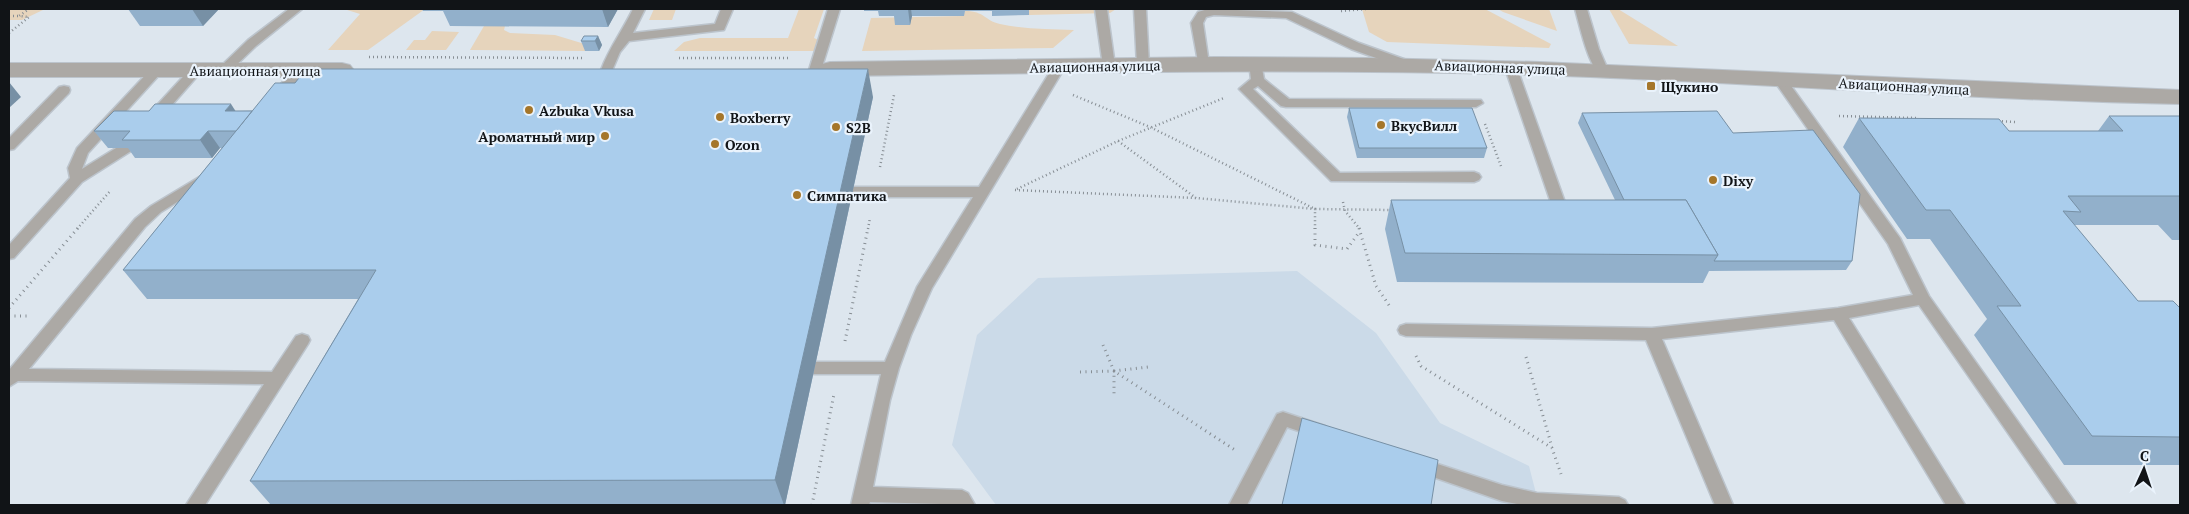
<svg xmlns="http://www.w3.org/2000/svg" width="2189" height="514" viewBox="0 0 2189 514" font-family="'PT Serif',serif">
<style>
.built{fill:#cbdae8}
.green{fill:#e6d4bc}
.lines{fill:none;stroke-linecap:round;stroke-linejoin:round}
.lane-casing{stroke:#bcc4cc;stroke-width:3}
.street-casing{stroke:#bcc4cc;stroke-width:2}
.path-far1{stroke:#878e94;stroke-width:2.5;stroke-dasharray:1 3;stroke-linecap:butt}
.path{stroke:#878e94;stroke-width:3;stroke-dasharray:1 4.5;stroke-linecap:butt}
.lane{fill:#aca9a5;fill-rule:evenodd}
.street{fill:#aca9a5;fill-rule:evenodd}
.wall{fill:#92b0cb}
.shaded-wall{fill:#7790a5}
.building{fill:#aacdec;stroke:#7790a5}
.poi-dot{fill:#a5762a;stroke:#eaf3fc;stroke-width:2}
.labels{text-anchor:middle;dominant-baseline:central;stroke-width:4.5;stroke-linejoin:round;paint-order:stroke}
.street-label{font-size:14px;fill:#111417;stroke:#eaf3fc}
.poi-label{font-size:14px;font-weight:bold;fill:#111417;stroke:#eaf3fc;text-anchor:start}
</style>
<rect width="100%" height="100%" fill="#dde6ee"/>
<polygon class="built" points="1297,271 1376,333 1440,423 1529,466 1539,505 996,505 952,445 977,335 1038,278"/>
<g class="green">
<polygon points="9,9 45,9 22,20 9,20"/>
<polygon points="344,9 425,9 368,50 328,50 360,14"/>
<polygon points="654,9 676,9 672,20 649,20"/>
<polygon points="799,9 824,9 814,38 821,41 818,51 674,51 684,42 700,38 788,38"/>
<polygon points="1029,9 1116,9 1110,13 1029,15"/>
<polygon points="1362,9 1485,9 1551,44 1549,48 1387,42 1369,32"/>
<polygon points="1498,9 1549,9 1557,31 1503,12"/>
<polygon points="1609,9 1618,9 1678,46 1629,44"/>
<path d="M965 11C985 11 985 21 1000 24 1024 29 1049 29 1074 30L1053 48 862 51 871 18 963 16Z"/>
<polygon points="484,26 505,26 504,30 510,33 555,35 588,45 585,51 470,50"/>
<polygon points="432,31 459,32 446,50 406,50 414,40 425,40"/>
</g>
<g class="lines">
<defs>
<g id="lane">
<polygon points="289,9 302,9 256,46 228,73 220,73 218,70 220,67 248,40"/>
<path d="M633 9H645L633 33 715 24 721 9H733L724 30 629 41 620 52 611 73H603L601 70C609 48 623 30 633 9Z"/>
<polygon points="828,9 840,9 821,70 815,74 809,70"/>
<polygon points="1095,9 1107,9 1115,66 1113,69 1105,69 1103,66"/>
<polygon points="1134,9 1146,9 1149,65 1143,69 1137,65"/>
<polygon points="1208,9 1292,12 1359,43 1412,62 1414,65 1412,68 1404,68 1351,49 1286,18 1214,15 1206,17 1203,23 1209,64 1207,67 1199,67 1191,23 1198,12"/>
<path d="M1575 9H1587L1599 49 1608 70 1606 73 1602 74C1589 71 1579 22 1575 9Z"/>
<polygon points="1255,59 1261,63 1264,79 1289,99 1481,100 1483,103 1476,107 1286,107 1281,106 1258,86 1253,89 1340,173 1474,172 1479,174 1481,177 1479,180 1474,182 1331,181 1239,89 1251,79 1249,63"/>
<polygon points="1059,63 1065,67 932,288 911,335 899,368 890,400 873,487 962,490 968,493 975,505 870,502 869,505 851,505 881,374 814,374 808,372 806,368 808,364 814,362 885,362 917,287 973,197 852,197 847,195 845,192 847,189 852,187 979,187 1053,67"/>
<polygon points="1511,64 1517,68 1567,208 1565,211 1542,211 1540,208 1542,205 1551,203 1505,68"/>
<polygon points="157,66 163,70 161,73 88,153 82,169 121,145 131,145 133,148 131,151 82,182 14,258 9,259 9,245 70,178 68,168 77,148 153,67"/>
<polygon points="196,66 202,70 200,73 157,122 147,122 145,119 147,116 192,67"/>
<polygon points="299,66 305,70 303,73 281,102 271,102 269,99 271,96 295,67"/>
<polygon points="1779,75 1784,76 1900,238 1929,296 2077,505 2058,505 1919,305 1849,318 1965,505 1946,505 1834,320 1662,339 1733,505 1715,505 1646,340 1406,336 1400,334 1398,330 1400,326 1406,324 1652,328 1838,308 1913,295 1888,244 1773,79"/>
<polygon points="64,86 69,87 70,90 69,93 14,149 9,150 9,138 59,87"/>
<polygon points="206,173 211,175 213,178 211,181 161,212 145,227 29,369 272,372 296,336 302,334 308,336 310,340 308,344 205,505 186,505 264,384 18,381 10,386 9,370 135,219 151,206"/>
<polygon points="1283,412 1325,426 1328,431 1325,436 1319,438 1287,427 1247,505 1229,505 1277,414"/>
<polygon points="1419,458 1502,485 1537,493 1619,497 1625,500 1628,505 1522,505 1502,501 1413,470 1410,465 1413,460"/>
</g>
<g id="street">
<path d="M1216 57 1371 58 1540 62 2180 90V104C1965 100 1751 82 1536 75 1301 68 1065 73 830 76L822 74 818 69 822 64 830 62Z"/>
<polygon points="9,63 342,63 350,65 354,70 350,75 342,77 9,77"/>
</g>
</defs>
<use href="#lane" class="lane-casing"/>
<use href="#street" class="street-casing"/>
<g class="path-far1">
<polyline points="1341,11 1366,9"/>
<polyline points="9,16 19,16"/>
<polyline points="9,33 29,17 19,16 29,9"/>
<polyline points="369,57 583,58"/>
<polyline points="679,58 791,58"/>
<polyline points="1073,95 1150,127 1315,209 1393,210"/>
<polyline points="1839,116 1917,118"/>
<polyline points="1998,121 2015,122"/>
<polyline points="1485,124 1501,166"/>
<polyline points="1118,141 1196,198"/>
<polyline points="880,167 894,95"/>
<polyline points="1017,189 1118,141 1224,98"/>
<polyline points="1015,190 1196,198 1315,209 1315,229"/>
<polyline points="1343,202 1345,211 1360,229"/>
<polyline points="77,229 111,190"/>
<polyline points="868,229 870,218"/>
</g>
<g class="path">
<polyline points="1315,228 1315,245 1347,249 1360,231"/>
<polyline points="1359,228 1376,286 1391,308"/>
<polyline points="9,308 78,228"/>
<polyline points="9,316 27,316"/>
<polyline points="845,341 868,228"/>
<polyline points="1103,345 1114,371 1114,394"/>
<polyline points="1416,356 1421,366 1552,448 1561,474"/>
<polyline points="1526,357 1552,447"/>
<polyline points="1114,371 1148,367"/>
<polyline points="1080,372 1114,371 1235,450"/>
<polyline points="812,505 834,394"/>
</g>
<use href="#lane" class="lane"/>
<use href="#street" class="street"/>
</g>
<g class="wall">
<polygon points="128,9 219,9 203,26 140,26"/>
<polygon points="422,9 618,9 608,27 450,26 443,11 423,11"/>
<polygon points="864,9 1029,9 1029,15 992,16 992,11 965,11 964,16 912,16 910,25 895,25 894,16 879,16 878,11 864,11"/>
<polygon points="598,36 602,45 599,51 585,51 581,41"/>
<polygon points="873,97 785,505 271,505 250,481 358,299 147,299 123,270 222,148 220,148 212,158 135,158 128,148 108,148 94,131 236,111"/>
<polygon points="1349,108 1487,148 1484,158 1357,158 1347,117"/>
<polygon points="1582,113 1733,133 1852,261 1846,270 1709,271 1703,283 1397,282 1385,229 1391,200 1615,200 1578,123"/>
<polygon points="2109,116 2180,116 2180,240 2172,240 2158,225 2074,225 2138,301 2180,308 2180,465 2064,465 1974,335 1987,319 1930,239 1907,239 1843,147 1859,118 2009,131 2098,131"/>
</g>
<g class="shaded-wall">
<polygon points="192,9 219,9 203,26"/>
<polygon points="602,9 618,9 608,27"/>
<polygon points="908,9 911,9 912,16 910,25"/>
<polygon points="598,36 602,45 599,51 595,41"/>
<polygon points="868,69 873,97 785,505 784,505 775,480"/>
<polygon points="9,82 21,97 9,108"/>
<polygon points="231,104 242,121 225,111"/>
<polygon points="208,131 220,148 212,158 200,140"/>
</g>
<g class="building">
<polygon points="584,36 598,36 595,41 581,41"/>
<polygon points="306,69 868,69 775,480 250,481 376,270 123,270 275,83 295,83"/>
<polygon points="155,104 231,104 225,111 252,111 236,131 208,131 200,140 122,140 130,131 94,131 114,111 149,111"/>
<polygon points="1349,108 1472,108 1487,148 1359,148"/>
<polygon points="1717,111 1733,133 1813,130 1860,194 1852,261 1714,261 1718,255 1686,200 1624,200 1582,113"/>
<polygon points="2109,116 2180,116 2180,196 2068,196 2081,212 2063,211 2138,301 2173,301 2180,308 2180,437 2092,436 1997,306 2021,306 1950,210 1926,210 1859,118 1999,119 2009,131 2123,131"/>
<polygon points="1391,200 1686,200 1718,255 1405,253"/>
<polygon points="1302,418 1438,460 1431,505 1282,505"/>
</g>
<g class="poi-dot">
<rect x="1646" y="81" width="10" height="10" rx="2.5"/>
<circle cx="529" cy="110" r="5"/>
<circle cx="720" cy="117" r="5"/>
<circle cx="1381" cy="125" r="5"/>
<circle cx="836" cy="127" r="5"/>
<circle cx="605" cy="136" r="5"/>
<circle cx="715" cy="144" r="5"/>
<circle cx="1713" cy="180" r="5"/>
<circle cx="797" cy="195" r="5"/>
</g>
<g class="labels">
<g class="street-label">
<text transform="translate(1095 66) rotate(-1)">Авиационная улица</text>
<text transform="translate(1500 67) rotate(2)">Авиационная улица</text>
<text x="255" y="70">Авиационная улица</text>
<text transform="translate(1904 86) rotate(3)">Авиационная улица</text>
</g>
<g class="poi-label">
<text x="1661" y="86">Щукино</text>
<text x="539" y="110">Azbuka Vkusa</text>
<text x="730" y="117">Boxberry</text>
<text x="1391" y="125">ВкусВилл</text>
<text x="846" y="127">S2B</text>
<text x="595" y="136" text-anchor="end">Ароматный мир</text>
<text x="725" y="144">Ozon</text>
<text x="1723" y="180">Dixy</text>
<text x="807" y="195">Симпатика</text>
</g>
</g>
<rect width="2189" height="514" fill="none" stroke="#111417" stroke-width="20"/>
<g transform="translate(2144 469) rotate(3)" stroke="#eaf3fc" stroke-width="4" paint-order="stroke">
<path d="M0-4L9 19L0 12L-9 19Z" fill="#111417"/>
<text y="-8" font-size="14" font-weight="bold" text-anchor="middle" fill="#111417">С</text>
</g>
</svg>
